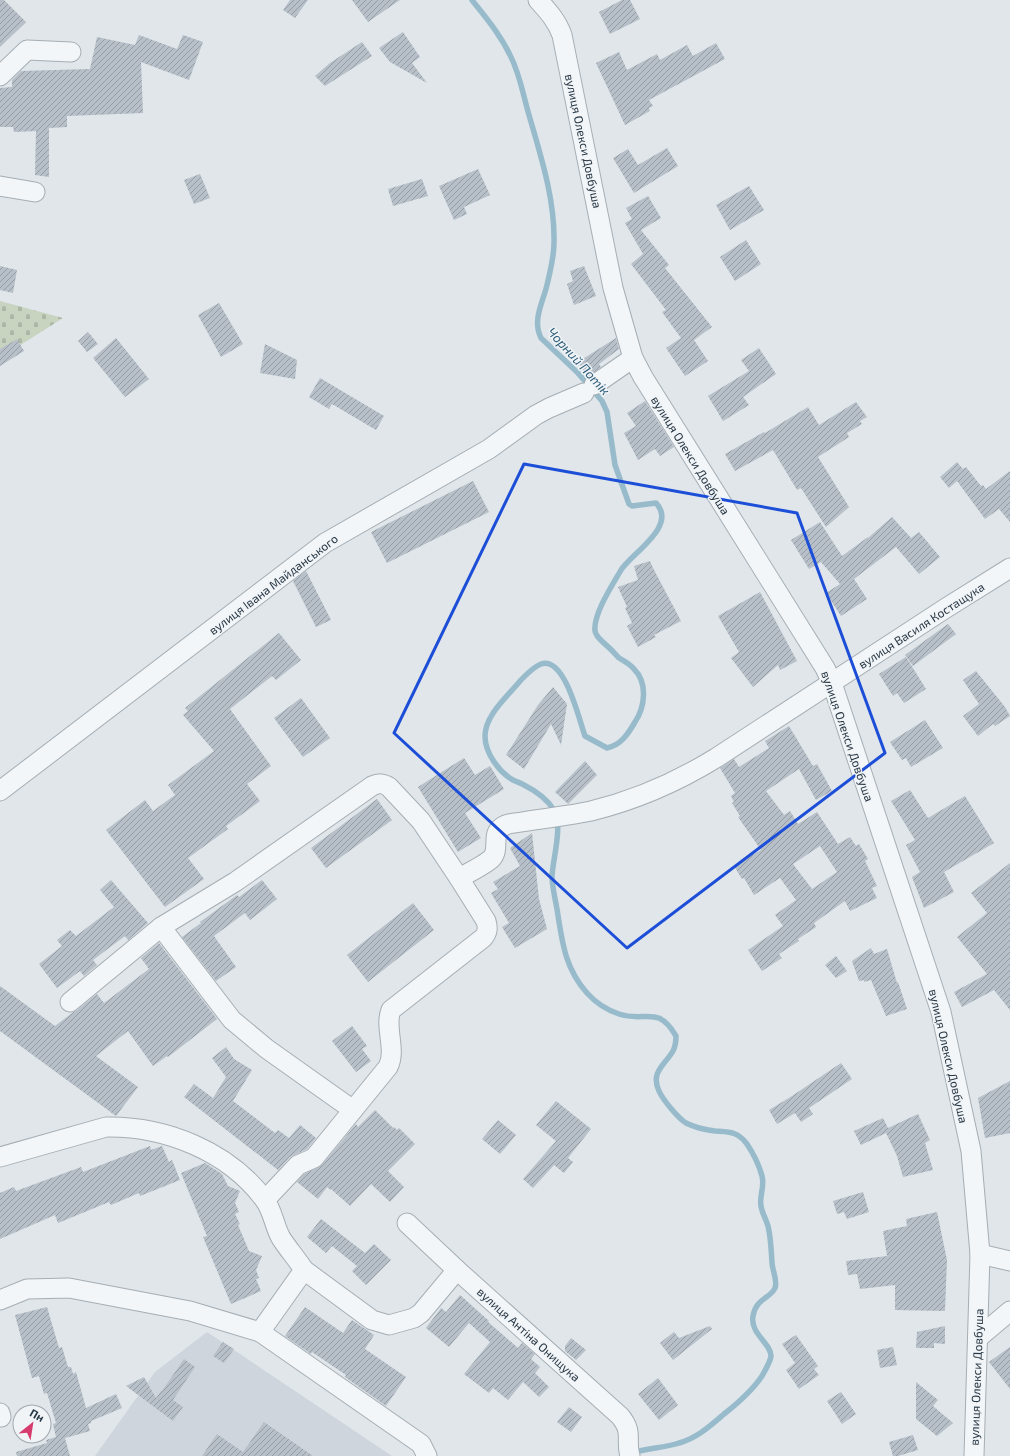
<svg xmlns="http://www.w3.org/2000/svg" width="1010" height="1456" viewBox="0 0 1010 1456" font-family="'Exo 2',sans-serif">
<style>
.built{fill:#ced5dc}
.cemetery{fill:url(#cemetery-stones)}
.lines{fill:none;stroke-linecap:round;stroke-linejoin:round}
.stream{stroke:#98bbcc;stroke-width:5.5}
.building{fill:url(#building-hatch);fill-rule:evenodd}
.minor-casing{stroke:#a5aeb5;stroke-width:21}
.minor{stroke:#f3f6f8;stroke-width:19}
.marked{fill:none;stroke:#1d4ed8;stroke-width:3;stroke-linejoin:round}
.labels{text-anchor:middle;dominant-baseline:central;stroke-width:3;stroke-linejoin:round;paint-order:stroke}
.street-label{font-size:12px;fill:#273643;stroke:#f0f4f7}
.water-label{font-size:13px;font-style:italic;fill:#2e5d79;stroke:#f0f4f7}
</style>
<defs>
<pattern id="cemetery-stones" width="16" height="16" patternUnits="userSpaceOnUse"><rect width="16" height="16" fill="#c9d4c0"/><path d="M2 7V4a2 2 0 0 1 4 0v3zM10 15v-3a2 2 0 0 1 4 0v3z" fill="#adb7a6"/></pattern>
<pattern id="building-hatch" width="6" height="6" patternUnits="userSpaceOnUse"><rect width="6" height="6" fill="#b7c0c8"/><path d="M-1 1l2-2M0 6l6-6M5 7l2-2" fill="none" stroke="#959da4"/></pattern>
</defs>
<rect width="100%" height="100%" fill="#e0e6ea"/>
<polygon class="built" points="207,1332 392,1456 95,1456 155,1372"/>
<polygon class="cemetery" points="0,301 63,318 0,358"/>
<g class="lines">
<path class="stream" d="M472 0C486 18 500 34 510 55 520 74 523 95 529 115 541 157 555 199 554 243 554 257 550 272 547 285 543 302 532 320 541 338L577 372 602 401 607 412 615 465 629 504 632 506 656 503C678 526 632 553 621 570 613 584 593 614 595 631 596 637 602 641 606 645 611 649 615 654 619 658 624 661 630 664 634 669 648 683 645 707 635 722 628 734 621 745 607 748L585 736C579 720 565 656 541 664 533 667 526 675 520 681 508 696 485 715 485 736 485 753 499 772 513 780 517 782 521 783 524 785 536 791 547 799 554 810 563 826 553 858 552 876 552 886 555 898 557 909 562 940 564 967 587 993 595 1002 607 1010 619 1014 646 1023 657 1004 676 1036 676 1041 675 1047 673 1051 665 1065 650 1072 659 1091 663 1100 678 1118 686 1123 694 1127 706 1130 715 1131 729 1132 737 1131 747 1144 753 1153 759 1165 762 1176 765 1187 759 1196 761 1206 762 1213 766 1219 768 1226 771 1238 771 1250 772 1262 772 1270 778 1281 775 1288 770 1299 756 1298 753 1316 750 1334 771 1343 771 1356 770 1363 765 1370 762 1376 752 1391 738 1403 724 1414 710 1426 697 1438 679 1443 664 1448 647 1448 632 1453"/>
</g>
<g class="building">
<polygon points="0,0 4,0 26,22 0,47"/>
<polygon points="290,0 308,0 295,18 283,10"/>
<polygon points="352,0 400,0 368,22"/>
<polygon points="622,0 630,0 640,19 610,34 599,12"/>
<polygon points="403,32 420,57 412,63 427,83 390,62 379,48"/>
<polygon points="139,35 177,49 183,35 203,42 189,80 141,62 143,113 67,116 67,127 49,128 49,177 35,175 36,131 14,132 13,127 0,127 0,88 12,87 12,80 21,71 90,69 97,37 135,45"/>
<polygon points="362,42 372,56 325,86 315,76 330,63"/>
<polygon points="716,43 725,59 649,100 653,106 649,108 650,111 625,125 596,63 619,52 627,70 657,54 660,60 687,45 693,56"/>
<polygon points="667,148 678,166 634,193 613,158 628,149 638,165"/>
<polygon points="478,169 490,195 464,207 467,214 454,220 439,186"/>
<polygon points="200,174 210,198 194,204 184,180"/>
<polygon points="422,179 428,196 393,206 388,189"/>
<polygon points="749,186 764,210 730,230 716,205"/>
<polygon points="648,196 661,218 641,230 669,265 665,268 712,327 694,340 708,361 685,376 666,348 681,338 662,312 666,310 631,264 643,254 625,223 632,219 626,208"/>
<polygon points="746,240 761,264 735,281 720,257"/>
<polygon points="0,266 17,270 13,293 0,290"/>
<polygon points="584,266 596,296 574,305 567,284 573,281 570,271"/>
<polygon points="219,303 243,344 221,357 198,315"/>
<polygon points="88,332 98,344 87,352 78,341"/>
<polygon points="116,338 149,379 125,397 93,358"/>
<polygon points="616,338 619,349 599,364 601,367 587,377 578,362"/>
<polygon points="17,339 24,351 0,366 0,349"/>
<polygon points="265,344 297,360 295,379 260,373"/>
<polygon points="759,348 776,374 743,397 749,405 723,421 708,396 749,371 741,360"/>
<polygon points="320,378 384,416 376,430 332,404 329,409 309,397"/>
<polygon points="645,401 674,447 660,456 655,449 638,460 624,433 636,426 627,413"/>
<polygon points="856,402 867,417 860,421 862,424 847,433 849,437 818,457 849,507 826,527 801,488 797,490 773,450 735,471 725,454 764,432 765,433 808,407 819,425"/>
<polygon points="957,462 963,469 966,467 981,486 983,485 986,489 1010,471 1010,522 999,509 985,519 957,481 949,488 940,477"/>
<polygon points="473,481 489,512 387,563 371,532"/>
<polygon points="892,517 911,538 919,532 940,557 919,574 896,547 854,579 867,599 841,616 826,593 840,584 821,562 809,569 791,540 820,522 842,556 868,537 868,538"/>
<polygon points="650,561 653,568 681,621 654,635 656,637 638,647 627,626 632,623 625,608 627,607 618,587 638,580 634,566"/>
<polygon points="306,571 331,620 316,627 293,581"/>
<polygon points="760,592 797,661 780,670 778,665 753,687 731,658 739,652 718,616"/>
<polygon points="948,624 956,634 913,666 905,655"/>
<polygon points="279,633 301,660 276,680 272,676 230,709 271,766 247,784 260,801 226,826 228,829 188,858 204,879 165,907 106,830 145,800 153,811 175,795 168,785 214,751 183,715 188,711 185,708"/>
<polygon points="906,657 926,689 904,703 897,693 893,696 879,674"/>
<polygon points="976,671 1005,707 1010,716 995,726 993,724 978,736 963,716 979,704 963,680"/>
<polygon points="553,687 567,704 561,745 551,724 524,769 506,755 538,705"/>
<polygon points="301,698 330,738 303,757 274,718"/>
<polygon points="925,720 943,748 911,767 906,758 902,760 890,742"/>
<path d="M789 726 813 766 817 764 832 791 816 800 799 769 766 791 784 815 790 811 798 824 817 812 838 844 850 837 856 846 859 844 868 859 865 861 877 886 872 888 877 898 850 911 845 901 814 923 816 927 798 939 799 941 779 954 782 958 762 971 748 950 783 926 775 915 796 900 780 878 754 895 744 878 742 879 734 866 761 850 738 817 740 816 732 803 734 802 731 796 735 793 720 768 734 759 739 767 769 748 765 741ZM820 846 837 872 812 889 793 864Z"/>
<polygon points="464,758 475,775 490,766 504,789 465,813 481,838 458,852 418,787"/>
<polygon points="585,761 597,775 568,804 555,792"/>
<polygon points="910,790 928,818 965,796 994,843 944,872 954,892 924,908 912,877 920,872 906,845 915,840 891,801"/>
<polygon points="377,799 392,820 326,868 311,848"/>
<polygon points="532,833 539,899 547,929 515,948 502,927 509,923 491,893 498,889 493,882 520,866 510,848"/>
<polygon points="1010,863 1010,1010 994,990 962,1007 954,992 987,974 957,937 987,913 971,893"/>
<polygon points="111,880 148,923 128,940 125,936 93,960 97,965 84,976 80,971 57,988 39,964 62,946 57,940 70,930 76,936 114,907 100,890"/>
<polygon points="262,880 277,899 250,920 245,913 214,936 236,967 216,981 182,937 201,923 200,922 237,895 239,897"/>
<polygon points="413,903 434,930 368,982 347,955"/>
<polygon points="159,943 217,1019 168,1057 167,1056 153,1066 128,1031 96,1056 138,1087 116,1116 0,1031 0,986 55,1026 72,1013 77,1010 97,994 104,1003 149,969 141,958"/>
<polygon points="871,948 874,954 887,949 897,983 898,982 907,1009 886,1016 871,980 864,982 864,980 859,981 852,961"/>
<polygon points="836,956 847,971 836,978 825,965"/>
<polygon points="352,1026 367,1046 362,1049 371,1061 356,1072 332,1041"/>
<polygon points="226,1047 234,1059 252,1070 233,1101 275,1133 278,1130 289,1138 300,1125 316,1138 307,1149 290,1157 278,1170 184,1097 194,1084 213,1098 226,1077 212,1058"/>
<polygon points="841,1063 852,1079 809,1108 813,1114 801,1122 795,1113 777,1124 769,1110 792,1096"/>
<polygon points="1010,1081 1010,1133 985,1138 978,1098"/>
<polygon points="556,1101 591,1129 568,1158 573,1162 564,1173 554,1165 533,1188 523,1179 556,1141 536,1125"/>
<polygon points="375,1110 393,1128 394,1127 397,1130 399,1128 415,1144 388,1171 404,1187 390,1202 371,1184 350,1206 331,1189 331,1190 327,1187 318,1199 297,1182 304,1174 322,1165 356,1124 358,1127"/>
<polygon points="918,1114 930,1140 925,1143 933,1170 903,1177 897,1156 886,1133 861,1145 854,1131 883,1118 888,1128"/>
<polygon points="498,1120 516,1135 500,1154 482,1139"/>
<polygon points="150,1146 151,1150 162,1146 169,1162 172,1160 180,1180 140,1196 139,1193 111,1205 109,1202 58,1223 55,1215 0,1239 0,1193 14,1187 16,1191 81,1167 83,1172"/>
<polygon points="205,1163 222,1174 228,1186 240,1191 235,1203 239,1212 235,1214 240,1224 238,1225 249,1251 262,1256 256,1270 259,1278 256,1279 261,1291 231,1304 203,1237 207,1236 181,1173"/>
<polygon points="863,1192 869,1212 847,1219 844,1212 837,1214 833,1201"/>
<polygon points="937,1212 947,1260 945,1311 895,1310 895,1285 860,1289 857,1274 848,1275 846,1261 887,1256 883,1231 907,1226 906,1219"/>
<polygon points="321,1219 365,1253 374,1244 391,1260 366,1285 352,1271 357,1266 332,1246 326,1253 307,1237"/>
<polygon points="460,1295 489,1321 488,1322 518,1348 522,1343 535,1354 531,1359 540,1367 535,1373 549,1387 539,1397 523,1382 508,1400 493,1388 489,1393 464,1374 490,1342 469,1323 449,1347 426,1328 441,1308 446,1312"/>
<polygon points="47,1307 59,1348 62,1347 68,1367 71,1367 73,1374 76,1372 86,1408 116,1394 122,1408 91,1421 91,1423 88,1424 90,1431 65,1438 70,1456 17,1456 16,1452 47,1443 46,1440 56,1437 53,1424 56,1423 47,1393 44,1394 39,1376 32,1378 15,1315"/>
<polygon points="305,1307 343,1333 352,1320 374,1335 365,1349 406,1377 386,1406 345,1377 346,1375 312,1352 311,1354 285,1336"/>
<polygon points="710,1326 712,1329 673,1360 660,1343 674,1332 679,1338"/>
<polygon points="945,1326 945,1344 934,1343 934,1348 916,1348 917,1332"/>
<polygon points="796,1335 818,1366 814,1369 819,1375 799,1389 786,1370 795,1363 782,1344"/>
<polygon points="571,1338 586,1350 576,1360 565,1351 565,1346"/>
<polygon points="223,1342 234,1349 224,1363 213,1356"/>
<polygon points="893,1347 897,1365 880,1368 877,1350"/>
<polygon points="1010,1347 1010,1389 989,1362"/>
<polygon points="184,1359 195,1367 173,1400 183,1407 173,1421 126,1386 144,1377 156,1398 161,1391 162,1391"/>
<polygon points="658,1378 678,1405 659,1420 638,1394"/>
<polygon points="916,1382 938,1400 933,1406 953,1423 937,1436 916,1419"/>
<polygon points="841,1392 856,1414 842,1424 827,1401"/>
<polygon points="569,1407 582,1417 571,1432 557,1422"/>
<polygon points="264,1422 313,1456 202,1456 217,1434 243,1452"/>
<polygon points="913,1435 918,1450 898,1456 893,1456 889,1442"/>
</g>
<g class="lines">
<defs>
<g id="minor">
<path d="M538 0C548 11 557 21 562 35L613 288 633 358 643 377 825 668 832 683 941 1012 971 1151 980 1254 974 1456"/>
<polyline points="0,76 27,50 71,52"/>
<polyline points="0,186 35,192"/>
<polyline points="594,385 633,358"/>
<polyline points="0,791 325,543 489,449 536,415 549,408 584,393"/>
<polyline points="70,1002 161,927"/>
<path d="M353 1110 267 1049 232 1020 161 927 235 882 372 786C379 783 383 783 389 787L421 821 459 878"/>
<path d="M0 1157 106 1127C165 1126 228 1151 264 1199 273 1210 274 1226 281 1238 288 1249 297 1259 304 1270L260 1332 190 1311 69 1288 27 1289 0 1300"/>
<path d="M265 1200 298 1165 314 1158 388 1067C397 1050 384 1027 391 1010L483 938C488 932 488 928 486 921L459 878C468 873 485 865 492 858 500 849 491 834 502 827 507 823 516 823 522 822 545 818 568 816 591 811 636 800 677 782 716 758L946 608 1010 568"/>
<path d="M407 1223 457 1270 620 1416C634 1433 625 1439 630 1456"/>
<polyline points="980,1254 1010,1261"/>
<polyline points="304,1270 372,1320 389,1325 414,1318 421,1313 457,1270"/>
<polyline points="260,1332 421,1444 427,1456"/>
<polyline points="978,1338 1010,1311"/>
<polyline points="0,1413 1,1417 0,1417"/>
</g>
</defs>
<use href="#minor" class="minor-casing"/>
<use href="#minor" class="minor"/>
</g>
<path class="marked" d="M524 464 797 513 885 753 627 948 394 733Z"/>
<g class="labels">
<g class="street-label">
<text transform="translate(584 141) rotate(78)">вулиця Олекси Довбуша</text>
<text transform="translate(691 455) rotate(58)">вулиця Олекси Довбуша</text>
<text transform="translate(273 584) rotate(-37)">вулиця Івана Майданського</text>
<text transform="translate(921 625) rotate(-33)">вулиця Василя Костащука</text>
<text transform="translate(848 736) rotate(71)">вулиця Олекси Довбуша</text>
<text transform="translate(949 1056) rotate(77)">вулиця Олекси Довбуша</text>
<text transform="translate(529 1334) rotate(42)">вулиця Антіна Онищука</text>
<text transform="translate(976 1377) rotate(-88)">вулиця Олекси Довбуша</text>
</g>
<g class="water-label">
<text transform="translate(579 361) rotate(48)">Чорний Потік</text>
</g>
</g>
<g transform="translate(32 1424) rotate(30)"><circle r="19" fill="#f0f4f7" stroke="#a0a8af"/>
<path d="M0-3L7 15L0 10L-7 15Z" fill="#d73c6f"/>
<text y="-6" font-size="11" font-weight="bold" text-anchor="middle" fill="#273643">Пн</text>
</g>
</svg>
